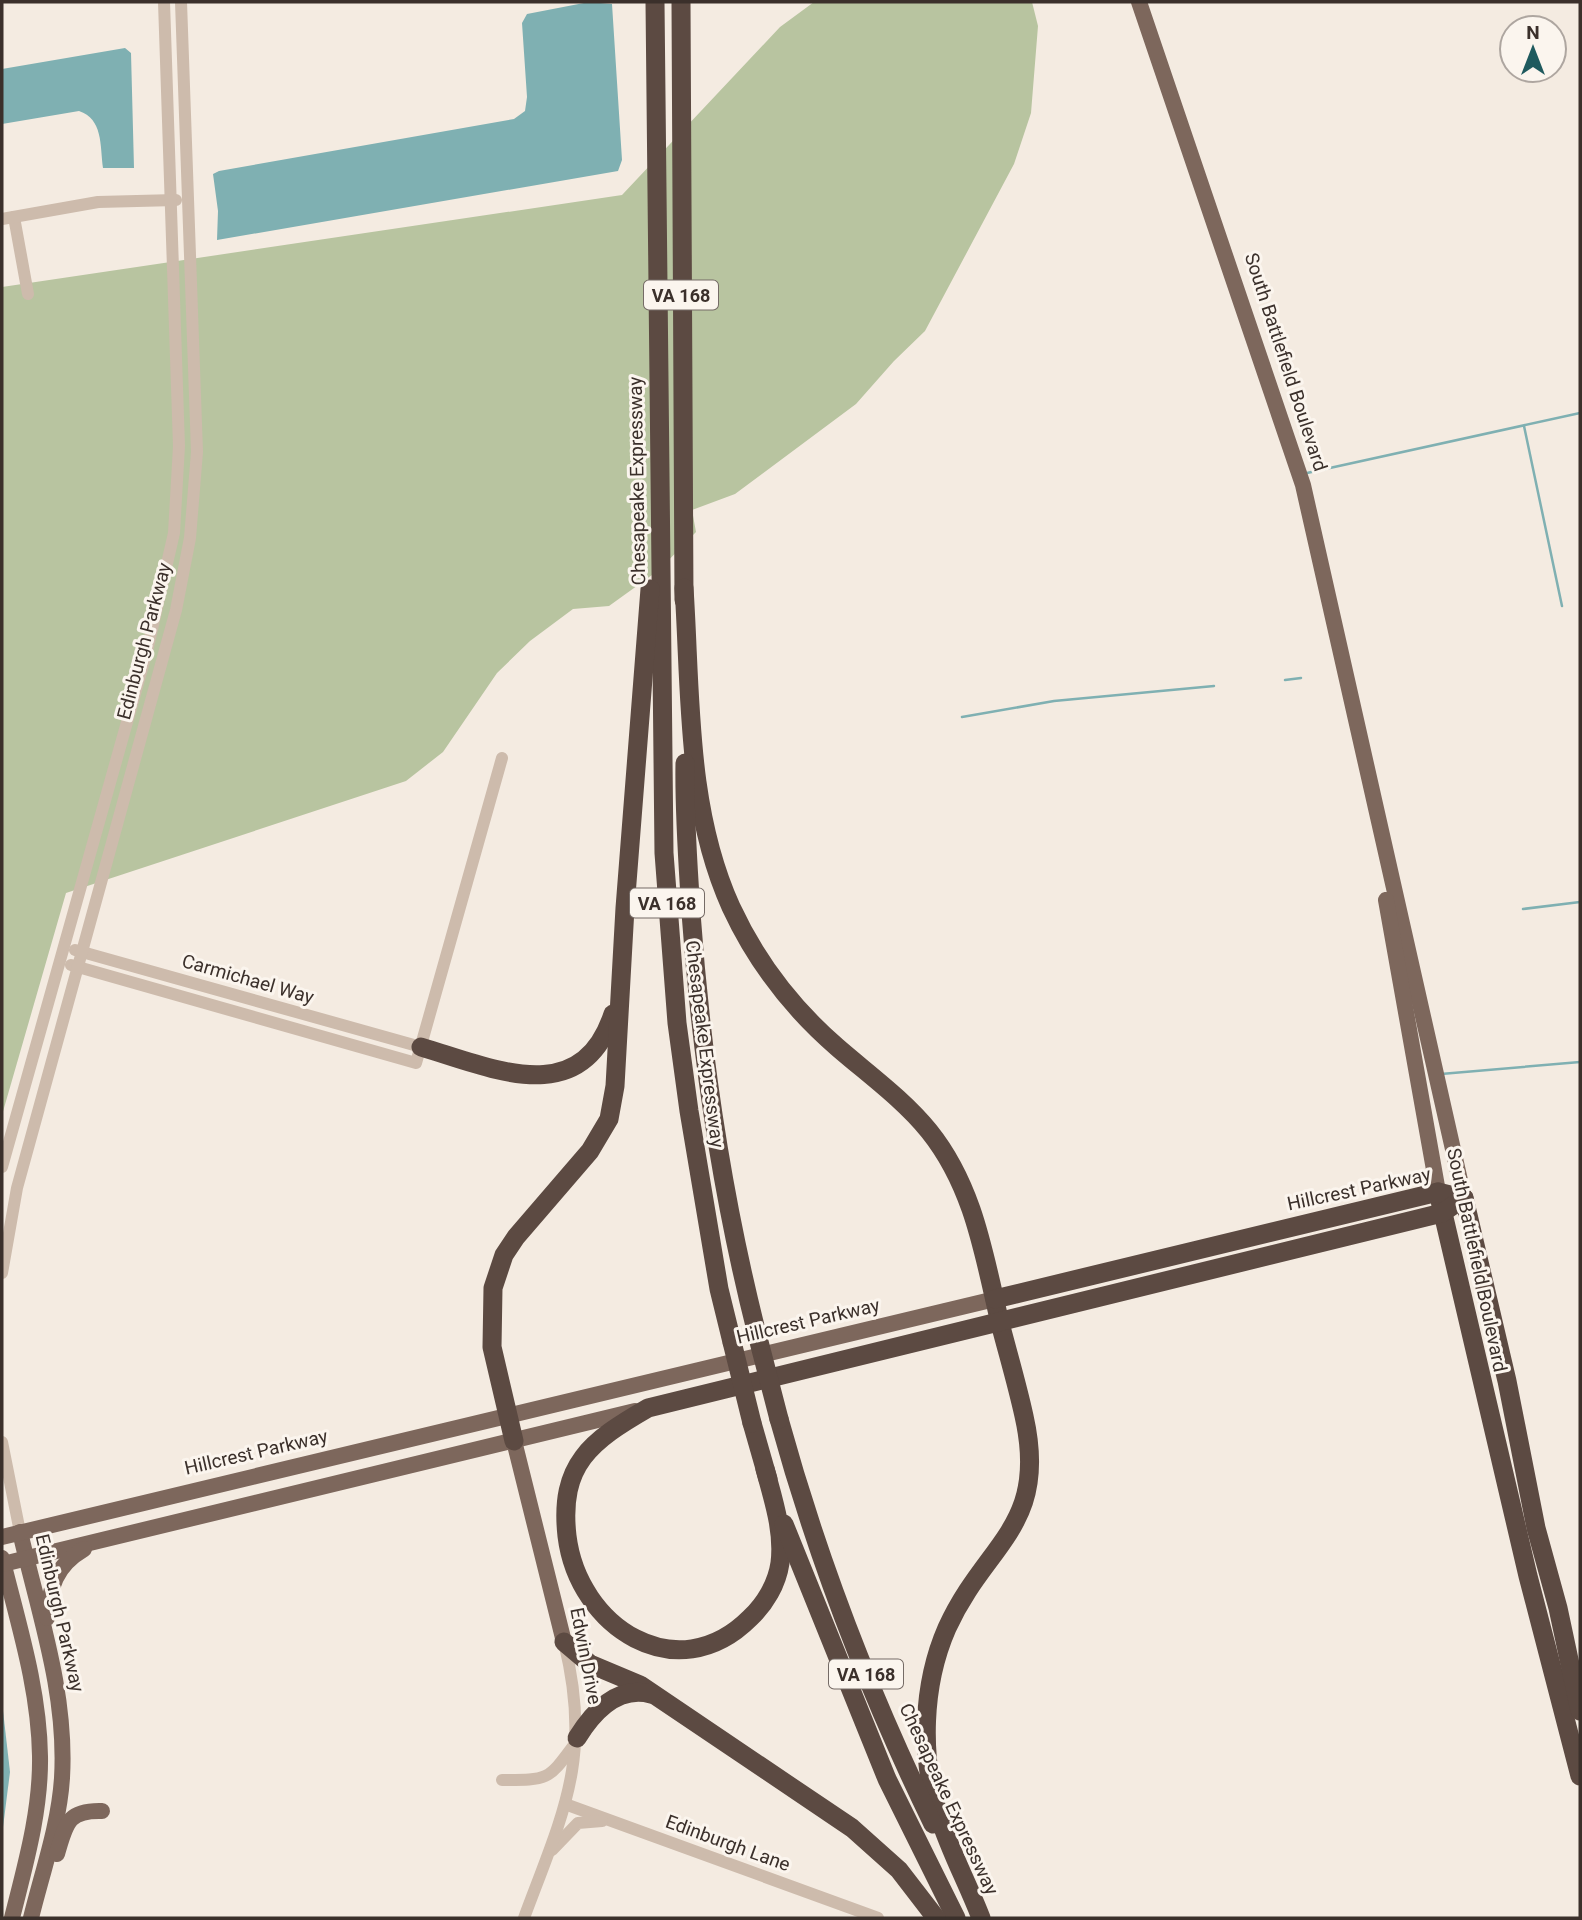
<svg xmlns="http://www.w3.org/2000/svg" width="1582" height="1920" viewBox="0 0 1582 1920" font-family="Roboto,sans-serif">
<style>
.green{fill:#b8c4a0}
.water{fill:#7fb0b2}
.lines{fill:none;stroke-linecap:round;stroke-linejoin:round}
.stream{stroke:#7fb0b2;stroke-width:2.5}
.minor{stroke:#cdbbac;stroke-width:12}
.major{stroke:#7d675c;stroke-width:16}
.highway{stroke:#5c4a42;stroke-width:19}
.highway-bridge{stroke:#5c4a42;stroke-width:19}
.labels{text-anchor:middle;dominant-baseline:central;stroke-width:6;stroke-linejoin:round;paint-order:stroke}
.shield{fill:#fbf5ee;stroke:#756b66;stroke-width:2}
.shield-label{font-size:18px;font-weight:bold;fill:#3b302b}
.street-label{font-size:19px;fill:#3b302b;stroke:#fbf5ee}
</style>
<rect width="100%" height="100%" fill="#f4ebe1"/>
<polygon class="green" points="814,2 1032,2 1038,26 1031,113 1014,164 925,331 894,361 856,404 735,494 692,510 696,532 659,570 609,606 573,609 530,641 497,673 443,752 406,781 66,893 2,1115 2,287 622,195 780,27"/>
<g class="water">
<polygon points="589,2 612,4 622,160 618,171 217,240 218,211 213,174 219,171 514,119 525,111 527,97 522,23 527,14"/>
<path d="M125 48 131 53 134 168H103C100 145 103 119 79 111L2 124V69Z"/>
<polygon points="2,1702 10,1772 2,1835"/>
</g>
<g class="lines">
<g class="stream">
<polyline points="1524,426 1562,606"/>
<polyline points="1307,473 1580,413"/>
<polyline points="1285,680 1301,678"/>
<polyline points="962,717 1054,701 1214,686"/>
<polyline points="1523,909 1580,902"/>
<polyline points="1441,1074 1580,1062"/>
</g>
<g class="minor">
<polyline points="14,217 28,294"/>
<polyline points="2,219 98,202 176,200"/>
<polyline points="75,950 421,1047"/>
<polyline points="71,965 416,1063 502,758"/>
<polyline points="2,1167 147,651 174,533 179,446 164,2"/>
<polyline points="2,1273 17,1188 176,610 190,538 197,452 181,2"/>
<polyline points="2,1442 20,1532"/>
<path d="M502 1780C551 1780 548 1780 577 1741"/>
<polyline points="565,1804 878,1918"/>
<polyline points="552,1850 578,1823 602,1821"/>
<path d="M524 1918C563 1813 593 1758 564 1642"/>
</g>
<g class="major">
<polyline points="1139,2 1303,485 1464,1198"/>
<polyline points="1386,900 1438,1192"/>
<polyline points="514,1441 564,1642"/>
<path d="M20 1532C39 1614 67 1693 62 1778 59 1825 42 1873 31 1918"/>
<polyline points="2,1537 995,1299"/>
<path d="M2 1558C18 1623 39 1688 40 1756 41 1811 25 1866 12 1918"/>
<polyline points="3,1564 635,1411"/>
<path d="M47 1618C50 1587 55 1566 84 1549"/>
<path d="M57 1854C66 1824 67 1810 102 1811"/>
</g>
<g class="highway">
<polyline points="655,2 664,853 677,1023 689,1111 719,1289 732,1342"/>
<polyline points="681,2 684,600"/>
<path d="M684 588C691 694 686 808 731 907 756 961 792 1008 837 1047 868 1074 903 1099 929 1131 974 1187 984 1255 1000 1323 1008 1354 1017 1384 1024 1416 1049 1527 986 1542 947 1628 922 1685 920 1757 939 1816 950 1851 968 1884 981 1918"/>
<path d="M685 763C684 813 688 863 691 913 701 1055 722 1196 757 1334"/>
<path d="M421 1047C492 1068 581 1111 613 1014"/>
<polyline points="1438,1192 1528,1576 1580,1776"/>
<polyline points="1464,1198 1507,1381 1536,1528 1558,1608 1580,1711"/>
<polyline points="995,1299 1438,1192 1450,1195"/>
<path d="M779 1419C817 1557 870 1695 933 1824"/>
<polyline points="752,1423 768,1479"/>
<polyline points="514,1441 492,1347 493,1288 504,1255 516,1237 590,1151 609,1119 615,1086 625,908 650,589"/>
<path d="M765 1469C773 1499 784 1531 780 1563 777 1584 765 1604 750 1618 677 1691 578 1627 567 1536 559 1464 591 1441 648 1408L1442 1213 1464 1198"/>
<polyline points="784,1524 887,1779 956,1918"/>
<polyline points="564,1642 590,1664 640,1685 852,1828 899,1870 936,1918"/>
<path d="M577 1738C593 1712 617 1685 651 1694"/>
</g>
<g class="highway-bridge">
<polyline points="757,1334 779,1419"/>
<polyline points="732,1342 752,1423"/>
</g>
</g>
<g class="labels">
<g class="shield">
<rect x="644" y="280.5" width="74" height="29" rx="5"/>
<rect x="630" y="888.5" width="74" height="29" rx="5"/>
<rect x="829" y="1659.5" width="74" height="29" rx="5"/>
</g>
<g class="shield-label">
<text x="681" y="295">VA 168</text>
<text x="667" y="903">VA 168</text>
<text x="866" y="1674">VA 168</text>
</g>
<g class="street-label">
<text transform="translate(1286 362) rotate(72)">South Battlefield Boulevard</text>
<text transform="translate(637 481) rotate(-91)">Chesapeake Expressway</text>
<text transform="translate(144 641) rotate(-75)">Edinburgh Parkway</text>
<text transform="translate(248 979) rotate(16)">Carmichael Way</text>
<text transform="translate(705 1044) rotate(83)">Chesapeake Expressway</text>
<text transform="translate(1359 1189) rotate(-12)">Hillcrest Parkway</text>
<text transform="translate(1477 1260) rotate(78)">South Battlefield Boulevard</text>
<text transform="translate(808 1321) rotate(-13)">Hillcrest Parkway</text>
<text transform="translate(256 1452) rotate(-13)">Hillcrest Parkway</text>
<text transform="translate(60 1613) rotate(77)">Edinburgh Parkway</text>
<text transform="translate(586 1656) rotate(79)">Edwin Drive</text>
<text transform="translate(949 1799) rotate(65)">Chesapeake Expressway</text>
<text transform="translate(728 1843) rotate(20)">Edinburgh Lane</text>
</g>
</g>
<rect width="1582" height="1920" fill="none" stroke="#3b302b" stroke-width="7"/>
<g transform="translate(1533 49)"><circle r="33" fill="#fbf5ee" stroke="#aea6a0" stroke-width="2"/>
<path d="M0-5L12 26L0 18L-12 26Z" fill="#1f5a5e"/>
<text y="-10" font-size="19" font-weight="bold" text-anchor="middle" fill="#3b302b">N</text>
</g>
</svg>
